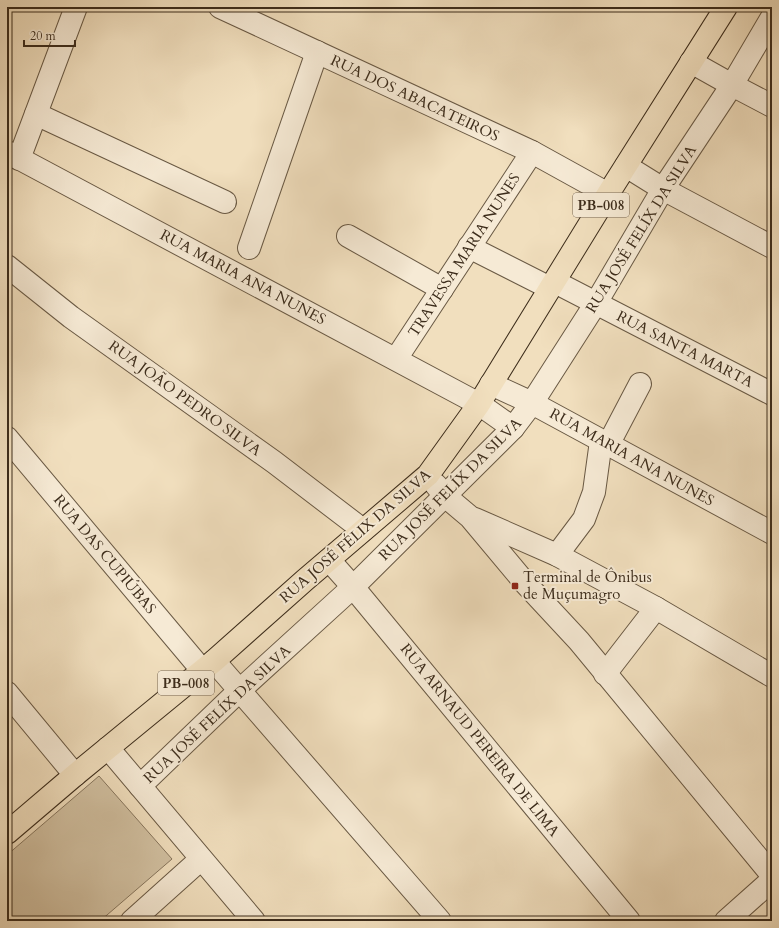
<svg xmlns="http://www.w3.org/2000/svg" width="779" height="928" viewBox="0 0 779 928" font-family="Cardo,serif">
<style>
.green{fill:#d2c1a2;stroke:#87765e}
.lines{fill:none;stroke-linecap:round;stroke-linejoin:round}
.minor-casing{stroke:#695944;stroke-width:24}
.major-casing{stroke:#3c2c1b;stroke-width:24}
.minor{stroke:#f6ead5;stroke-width:22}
.major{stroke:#f1dfbe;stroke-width:22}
.poi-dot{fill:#8f2418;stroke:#f6ead5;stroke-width:1.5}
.labels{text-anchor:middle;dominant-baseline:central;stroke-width:4;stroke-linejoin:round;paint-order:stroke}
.shield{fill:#f6ead5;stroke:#746553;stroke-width:1}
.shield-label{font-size:14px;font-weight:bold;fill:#3c2c1b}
.street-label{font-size:15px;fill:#3c2c1b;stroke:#f6ead5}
.poi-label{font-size:15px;fill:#3c2c1b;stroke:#f6ead5;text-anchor:start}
</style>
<rect width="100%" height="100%" fill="#f1dfbe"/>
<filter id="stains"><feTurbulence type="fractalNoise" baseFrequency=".005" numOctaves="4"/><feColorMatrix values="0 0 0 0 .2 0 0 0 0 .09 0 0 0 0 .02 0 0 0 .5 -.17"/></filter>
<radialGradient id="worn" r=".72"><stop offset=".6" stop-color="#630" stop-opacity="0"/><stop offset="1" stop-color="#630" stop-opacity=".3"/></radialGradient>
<polygon class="green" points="99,776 172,859 100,921 7,921 7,855"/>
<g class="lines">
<defs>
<g id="minor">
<polyline points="220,7 532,152 608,194"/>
<polyline points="691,62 732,85 772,106"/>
<polyline points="36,114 225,202"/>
<polyline points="7,152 479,404 513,428"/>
<polyline points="19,159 76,7"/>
<polyline points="626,166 663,189 772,247"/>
<polyline points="348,236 442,289"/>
<polyline points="469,247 550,288"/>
<polyline points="249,248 317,52"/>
<polyline points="7,266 71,317 274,462 363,530"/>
<polyline points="555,282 772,394"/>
<polyline points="396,359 532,152"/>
<polyline points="491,384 532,403 772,533"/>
<polyline points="7,438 202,670"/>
<polyline points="608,445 640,384"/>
<polyline points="436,485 445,496 470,517 526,584 579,641 772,875"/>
<polyline points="475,519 557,555 656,608 772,676"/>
<polyline points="557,555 584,519 594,492 601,441"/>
<polyline points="329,560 353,587 629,921"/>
<polyline points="214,661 440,921"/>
<polyline points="605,674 656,608"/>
<polyline points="7,693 75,775"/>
<polyline points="108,748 254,921"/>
<polyline points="140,786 240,690 353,587 513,428 532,403 596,303 663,189 732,85 772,17"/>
<polyline points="132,921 201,859"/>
<polyline points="726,921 772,880"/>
</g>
<polyline id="major" points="7,833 75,775 214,661 305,580 428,475 479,404 608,194 726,7"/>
</defs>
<use href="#minor" class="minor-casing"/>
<use href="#major" class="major-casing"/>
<use href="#minor" class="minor"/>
<use href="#major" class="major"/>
</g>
<rect class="poi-dot" x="511" y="582" width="8" height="8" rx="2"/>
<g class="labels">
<g class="shield">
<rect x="573" y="193" width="56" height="24" rx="3"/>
<rect x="158" y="671" width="56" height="24" rx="3"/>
</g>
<g class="shield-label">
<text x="601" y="205">PB-008</text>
<text x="186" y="683">PB-008</text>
</g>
<g class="street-label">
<text transform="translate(415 98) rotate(25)">RUA DOS ABACATEIROS</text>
<text transform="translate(641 229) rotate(-58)">RUA JOSÉ FELÍX DA SILVA</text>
<text transform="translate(464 255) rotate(-57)">TRAVESSA MARIA NUNES</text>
<text transform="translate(243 277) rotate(28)">RUA MARIA ANA NUNES</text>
<text transform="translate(685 349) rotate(27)">RUA SANTA MARTA</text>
<text transform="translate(185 398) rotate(36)">RUA JOÃO PEDRO SILVA</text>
<text transform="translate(632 457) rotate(29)">RUA MARIA ANA NUNES</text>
<text transform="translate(450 489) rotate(-45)">RUA JOSÉ FELÍX DA SILVA</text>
<text transform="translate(355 536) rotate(-41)">RUA JOSÉ FÉLIX DA SILVA</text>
<text transform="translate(105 554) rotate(50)">RUA DAS CUPIÚBAS</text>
<text transform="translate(217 714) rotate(-43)">RUA JOSÉ FELÍX DA SILVA</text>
<text transform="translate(480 740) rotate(51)">RUA ARNAUD PEREIRA DE LIMA</text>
</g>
<g class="poi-label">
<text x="523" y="577">Terminal de Ônibus<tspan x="523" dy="17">de Muçumagro</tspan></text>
</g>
</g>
<rect width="779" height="928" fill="none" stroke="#f1dfbe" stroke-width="24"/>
<rect x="8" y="8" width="763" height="912" fill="none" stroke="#3c2c1b" stroke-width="2"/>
<rect x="12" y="12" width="755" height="904" fill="none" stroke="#3c2c1b"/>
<path d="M24 40v6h51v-6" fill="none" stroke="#3c2c1b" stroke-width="2"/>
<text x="30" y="40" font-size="12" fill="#3c2c1b" stroke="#f6ead5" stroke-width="3" paint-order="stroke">20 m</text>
<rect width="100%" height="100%" filter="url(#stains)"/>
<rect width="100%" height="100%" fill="url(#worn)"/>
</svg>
